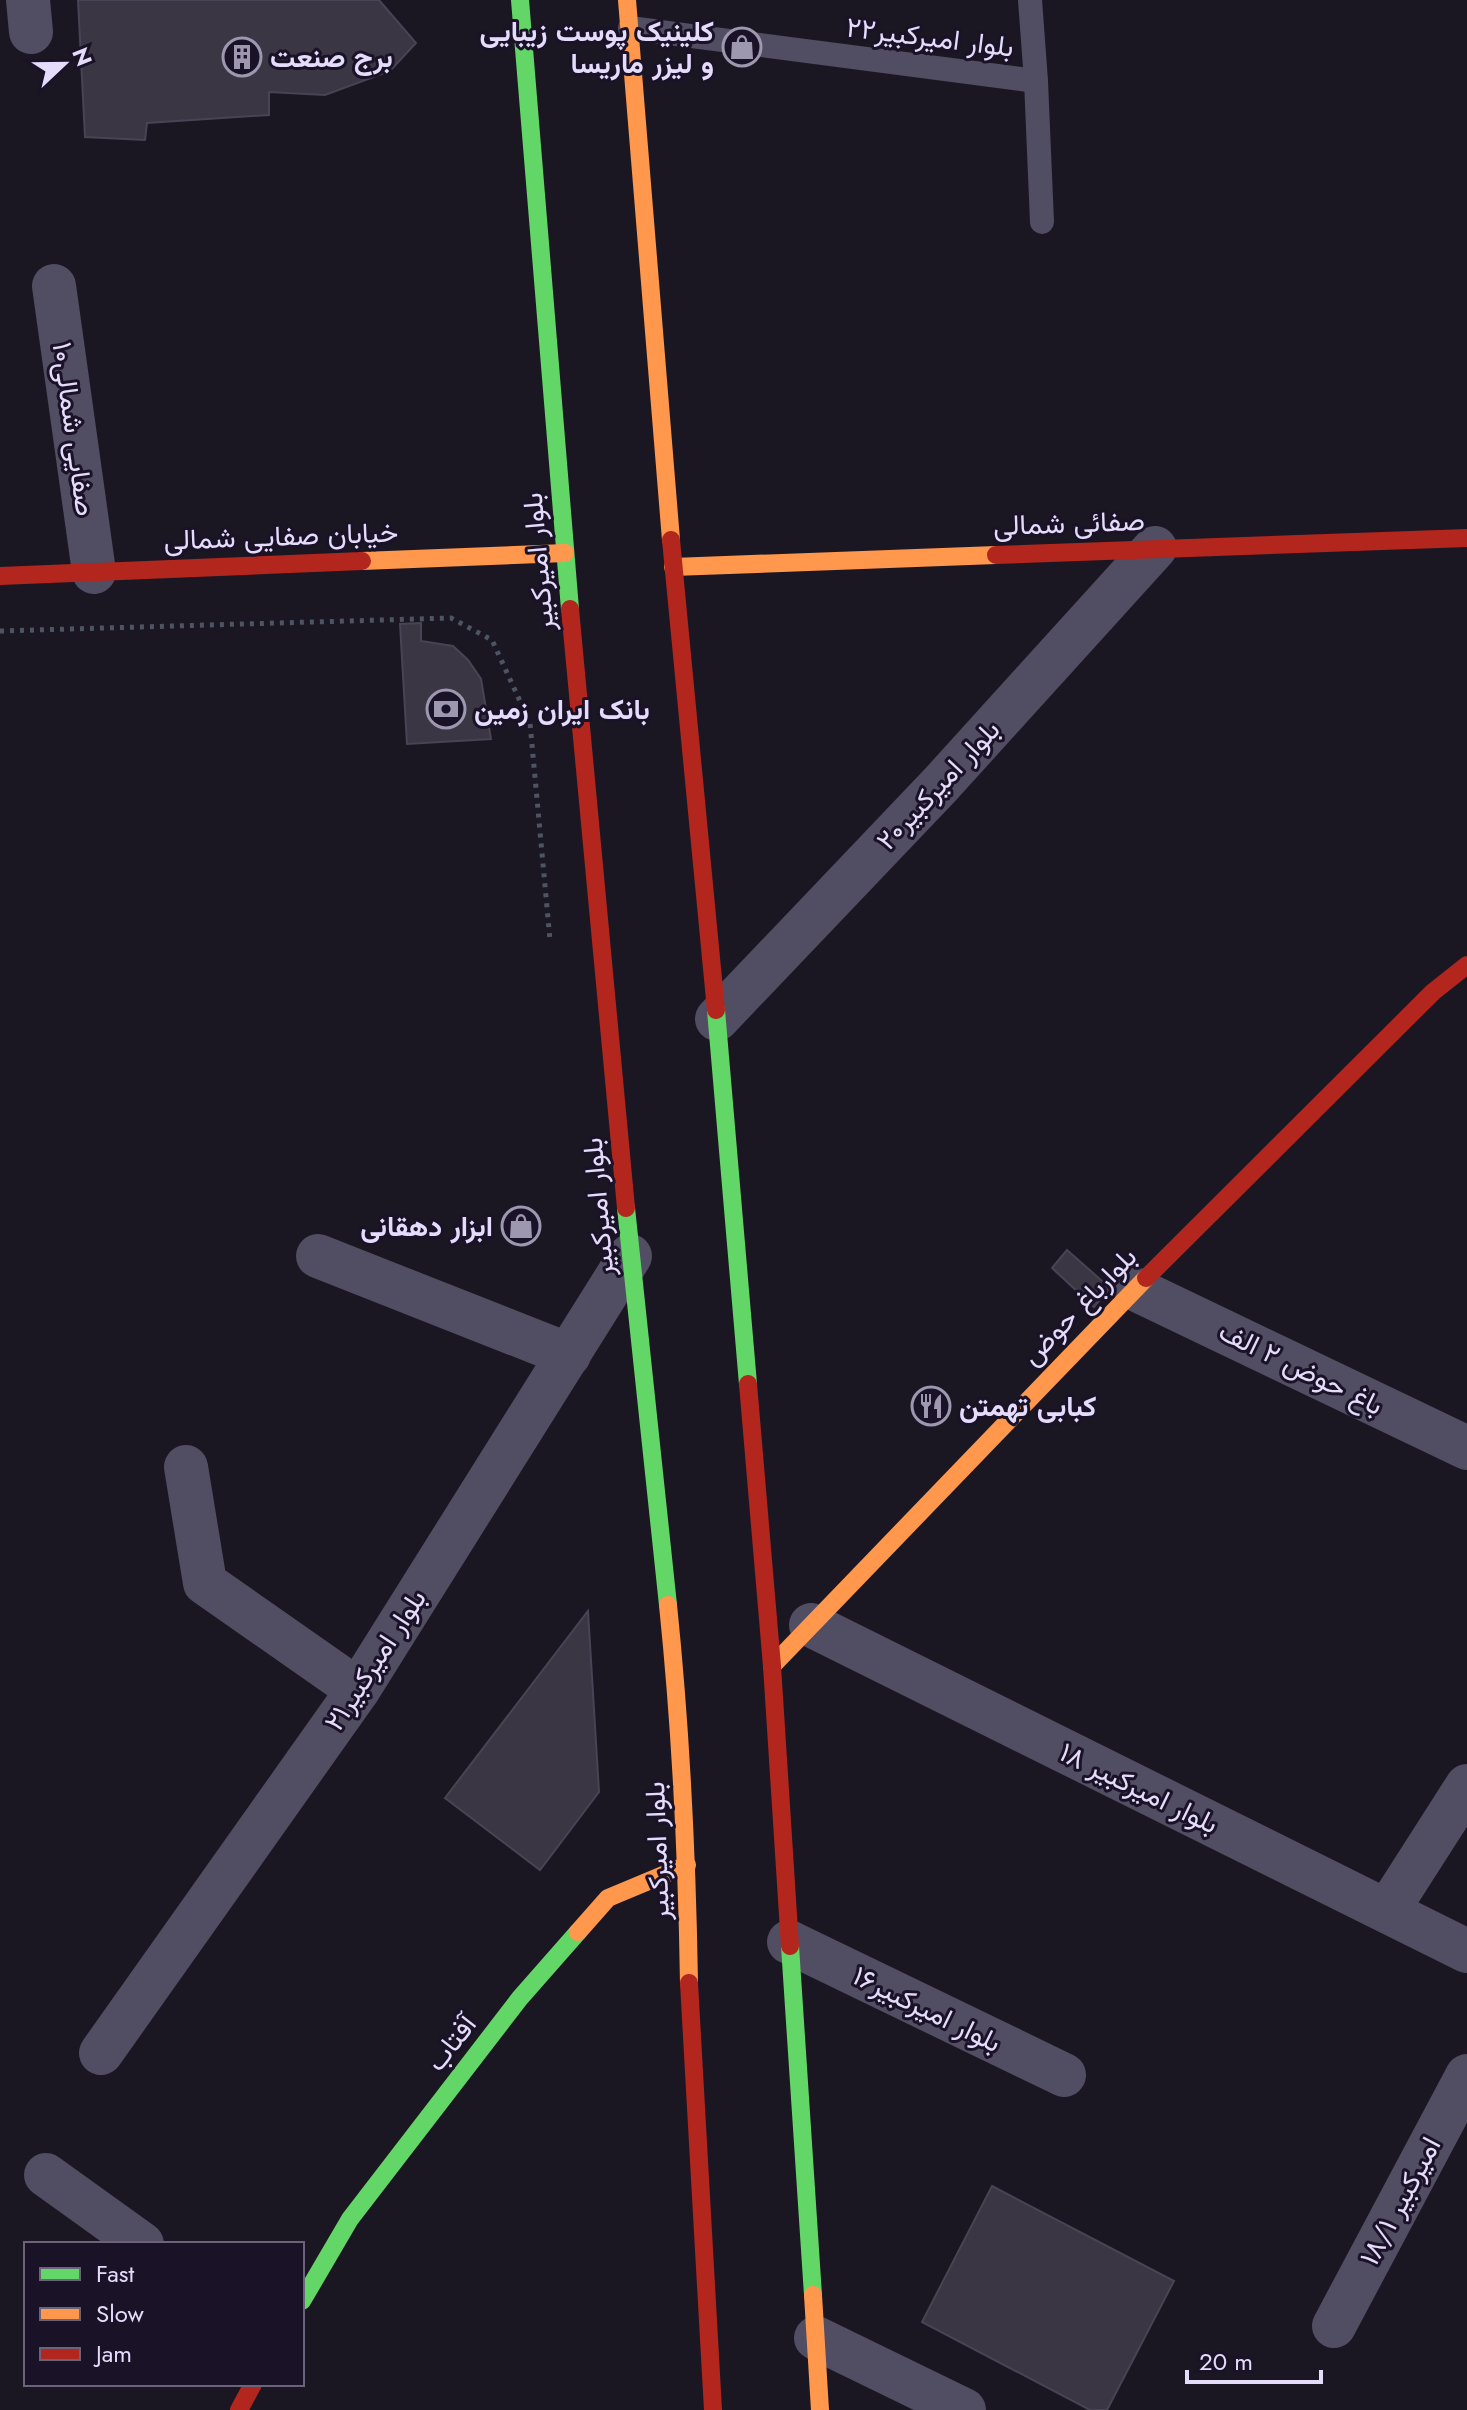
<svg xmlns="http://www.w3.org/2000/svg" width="1467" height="2410" viewBox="0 0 1467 2410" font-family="Jost,Vazirmatn,sans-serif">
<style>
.building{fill:#3b3644;stroke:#494355;stroke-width:2}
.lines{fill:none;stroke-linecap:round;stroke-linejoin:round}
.path{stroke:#4d5463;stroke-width:5;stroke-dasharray:4 6;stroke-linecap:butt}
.lane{stroke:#514d62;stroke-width:24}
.street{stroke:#514d62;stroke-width:44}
.fast{stroke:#63d668;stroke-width:18}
.slow{stroke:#ff974d;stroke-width:18}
.jam{stroke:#b3261e;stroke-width:18}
.labels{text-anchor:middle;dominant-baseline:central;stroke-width:6;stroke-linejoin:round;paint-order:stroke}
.poi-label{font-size:28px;font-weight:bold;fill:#e5dcfc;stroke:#1a1227;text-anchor:start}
.street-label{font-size:28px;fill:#e5dcfc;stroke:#1a1227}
</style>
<rect width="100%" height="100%" fill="#1b1722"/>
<g class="building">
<polygon points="78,0 379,0 416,43 390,71 325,95 269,92 269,115 147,123 145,140 85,137"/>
<polygon points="421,623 421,641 453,646 468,660 481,679 491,739 407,744 400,624"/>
<polygon points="1067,1250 1110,1288 1094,1307 1052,1268"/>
<polygon points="588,1611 599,1792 540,1870 445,1798"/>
<polygon points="992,2186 1174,2281 1107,2410 1090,2410 922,2322"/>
</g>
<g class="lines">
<polyline class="path" points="0,631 451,618 492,640 530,723 550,940"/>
<g class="lane">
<polyline points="1030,0 1036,81"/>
<polyline points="630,28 1036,81 1042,222"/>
</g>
<g class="street">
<polyline points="28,0 31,32"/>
<polyline points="54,286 94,572"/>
<polyline points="717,1019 941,784 1155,548"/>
<polyline points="318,1256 569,1355"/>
<polyline points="1135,1289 1467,1448"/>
<polyline points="186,1467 205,1583 358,1690"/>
<polyline points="811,1625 1467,1951"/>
<polyline points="1387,1911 1467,1786"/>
<polyline points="789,1942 1064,2075"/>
<polyline points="101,2053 358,1690 630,1256"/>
<polyline points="46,2175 142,2244"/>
<polyline points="1334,2326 1467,2076"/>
<polyline points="816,2338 964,2410"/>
</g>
<g class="fast">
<polyline points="520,0 570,609"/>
<polyline points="716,1010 748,1384"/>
<polyline points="626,1208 668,1605"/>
<polyline points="790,1946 813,2295"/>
<polyline points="302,2301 350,2219 520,1998 578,1932"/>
</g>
<g class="slow">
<polyline points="627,0 671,540"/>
<polyline points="362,561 565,553"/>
<polyline points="673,567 996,555"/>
<path d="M668 1605C681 1731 687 1857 689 1983"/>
<polyline points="772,1666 1146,1278"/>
<polyline points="578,1932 608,1898 687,1865"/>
<polyline points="813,2295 820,2410"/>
</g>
<g class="jam">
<polyline points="671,540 716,1010"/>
<polyline points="996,555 1467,538"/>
<polyline points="0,576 362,561"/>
<polyline points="570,609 626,1208"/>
<polyline points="1146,1278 1433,992 1467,965"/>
<polyline points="748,1384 772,1666 790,1946"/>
<polyline points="689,1983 713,2410"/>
<polyline points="239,2410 253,2384"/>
</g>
</g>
<defs>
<symbol id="shop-ring" viewBox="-11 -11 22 22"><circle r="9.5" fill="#1a1227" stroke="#9e97b0" stroke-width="1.5"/><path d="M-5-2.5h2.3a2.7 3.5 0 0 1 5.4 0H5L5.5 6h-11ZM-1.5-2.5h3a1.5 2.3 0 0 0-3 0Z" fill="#9e97b0"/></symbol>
<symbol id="building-ring" viewBox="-11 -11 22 22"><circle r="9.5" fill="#1a1227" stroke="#9e97b0" stroke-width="1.5"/><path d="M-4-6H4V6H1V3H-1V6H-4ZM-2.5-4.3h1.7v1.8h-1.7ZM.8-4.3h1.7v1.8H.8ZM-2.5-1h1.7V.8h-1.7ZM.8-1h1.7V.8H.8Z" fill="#9e97b0"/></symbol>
<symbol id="bank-ring" viewBox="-11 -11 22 22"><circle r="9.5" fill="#1a1227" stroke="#9e97b0" stroke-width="1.5"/><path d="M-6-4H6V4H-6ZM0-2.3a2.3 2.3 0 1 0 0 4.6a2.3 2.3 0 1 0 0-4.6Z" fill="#9e97b0"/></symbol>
<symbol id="restaurant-ring" viewBox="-11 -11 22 22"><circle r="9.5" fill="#1a1227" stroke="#9e97b0" stroke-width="1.5"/><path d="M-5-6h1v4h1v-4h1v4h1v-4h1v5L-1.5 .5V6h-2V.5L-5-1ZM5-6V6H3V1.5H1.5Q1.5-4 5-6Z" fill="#9e97b0"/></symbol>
</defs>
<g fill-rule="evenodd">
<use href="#shop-ring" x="720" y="25" width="44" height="44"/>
<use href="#building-ring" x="220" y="35" width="44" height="44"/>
<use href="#bank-ring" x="424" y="687" width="44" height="44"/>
<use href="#shop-ring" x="499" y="1204" width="44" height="44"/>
<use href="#restaurant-ring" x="909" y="1384" width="44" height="44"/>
</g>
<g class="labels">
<g class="poi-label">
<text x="714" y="31" text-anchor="end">کلینیک پوست زیبایی<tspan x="714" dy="32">و لیزر ماریسا</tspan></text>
<text x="270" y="57">برج صنعت</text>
<text x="474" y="709">بانک ایران زمین</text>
<text x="493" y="1226" text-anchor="end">ابزار دهقانی</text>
<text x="959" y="1406">کبابی تهمتن</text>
</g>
<g class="street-label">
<text transform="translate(930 37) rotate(7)">بلوار امیرکبیر۲۲</text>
<text transform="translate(74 429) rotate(82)">صفایی شمالی۱۰</text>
<text transform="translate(1069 523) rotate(-2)">صفائی شمالی</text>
<text transform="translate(281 536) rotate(-2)">خیابان صفایی شمالی</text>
<text transform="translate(538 562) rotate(-95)">بلوار امیرکبیر</text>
<text transform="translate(938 785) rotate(-47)">بلوار امیرکبیر۲۰</text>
<text transform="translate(598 1207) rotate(-95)">بلوار امیرکبیر</text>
<text transform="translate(1079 1306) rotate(-46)">بلوارباغ حوض</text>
<text transform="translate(1301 1368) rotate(26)">باغ حوض ۲ الف</text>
<text transform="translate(375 1660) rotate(-57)">بلوار امیرکبیر۲۱</text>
<text transform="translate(1139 1788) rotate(26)">۱۸ بلوار امیرکبیر</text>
<text transform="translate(657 1851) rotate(-92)">بلوار امیرکبیر</text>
<text transform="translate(927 2009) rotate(26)">بلوار امیرکبیر۱۶</text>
<text transform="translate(451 2043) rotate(-52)">آفتاب</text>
<text transform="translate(1400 2201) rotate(-62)">۱۸/۱ امیرکبیر</text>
</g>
</g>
<rect x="24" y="2242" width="280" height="144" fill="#1a1227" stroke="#6b637c" stroke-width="2"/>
<rect x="40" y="2268" width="40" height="12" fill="#63d668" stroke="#6b637c" stroke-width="2"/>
<text x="96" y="2282" font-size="24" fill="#e5dcfc">Fast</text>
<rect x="40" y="2308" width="40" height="12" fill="#ff974d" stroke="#6b637c" stroke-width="2"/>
<text x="96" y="2322" font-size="24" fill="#e5dcfc">Slow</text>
<rect x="40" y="2348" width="40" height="12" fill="#b3261e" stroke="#6b637c" stroke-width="2"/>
<text x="96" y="2362" font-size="24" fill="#e5dcfc">Jam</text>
<g transform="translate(64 64) rotate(68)" stroke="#1a1227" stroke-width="6" paint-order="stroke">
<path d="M0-6L14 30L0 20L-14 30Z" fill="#e5dcfc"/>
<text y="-12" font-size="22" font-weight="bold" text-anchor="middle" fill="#e5dcfc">N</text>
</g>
<path d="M1187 2370v12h134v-12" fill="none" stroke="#e5dcfc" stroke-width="4"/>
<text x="1199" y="2370" font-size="24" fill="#e5dcfc" stroke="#1a1227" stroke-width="6" paint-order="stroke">20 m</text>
</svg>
